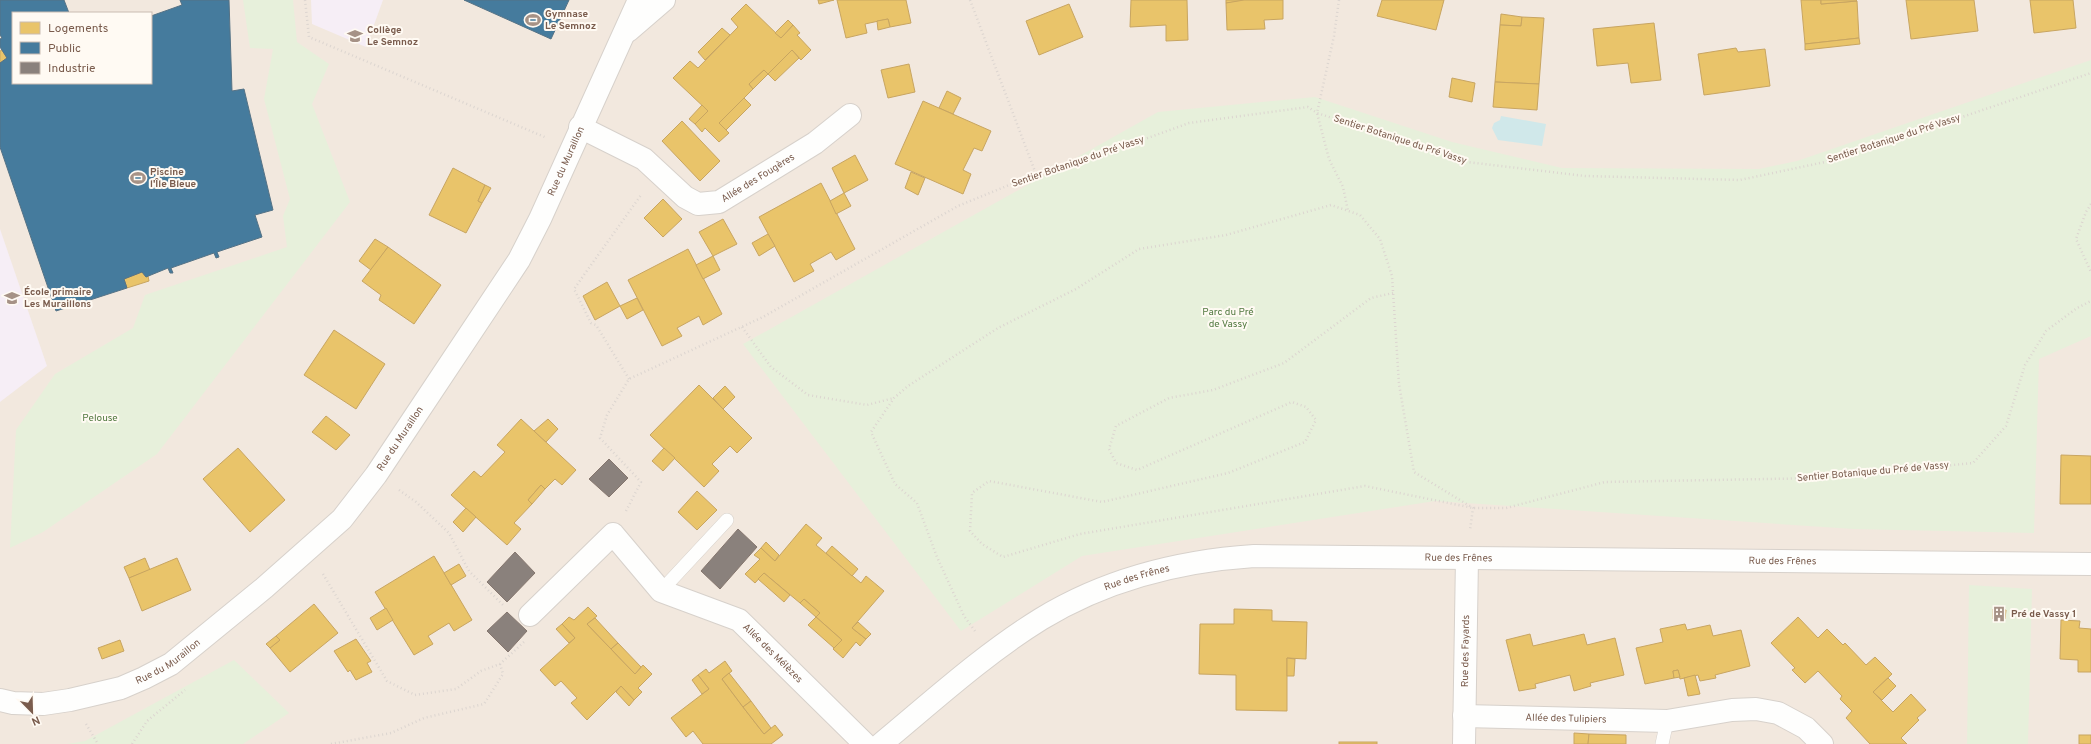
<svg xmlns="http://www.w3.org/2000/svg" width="2091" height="744" viewBox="0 0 2091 744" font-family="Overpass,sans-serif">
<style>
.residential{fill:#f2e8de;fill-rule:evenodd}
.education{fill:#f6eef6}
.green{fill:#e7f0db}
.water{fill:#d0e8ea}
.homes{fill:#e9c46a;stroke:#c8a561}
.public{fill:#457b9d;stroke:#557285}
.industry{fill:#8a817c;stroke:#85766e}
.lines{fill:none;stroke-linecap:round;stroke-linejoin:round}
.lane-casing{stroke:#d7d1cb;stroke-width:14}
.street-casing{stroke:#d7d1cb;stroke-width:24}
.path{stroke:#dcd5d0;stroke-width:2.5;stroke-dasharray:1 3;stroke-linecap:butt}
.lane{stroke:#fefefd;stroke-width:13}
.street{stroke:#fefefd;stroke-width:22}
.labels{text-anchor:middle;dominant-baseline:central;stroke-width:4;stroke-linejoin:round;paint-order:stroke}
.poi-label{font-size:10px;font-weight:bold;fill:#7a5c4d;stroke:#fffaf3;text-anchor:start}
.street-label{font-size:10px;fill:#7a5c4d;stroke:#fffaf3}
.park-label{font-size:10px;fill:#537a41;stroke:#fffaf3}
</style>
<rect width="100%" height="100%" fill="#f9f5f0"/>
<path class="residential" d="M0 0H2091V744H0ZM13 13H151V83H13Z"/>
<g class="education">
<polygon points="311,0 383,0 366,47 312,24"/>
<polygon points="0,229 47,366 0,402"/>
</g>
<g class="green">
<polygon points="243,0 293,0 297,42 329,64 312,104 350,202 157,454 43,532 10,548 16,430 55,374 133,328 145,295 287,247 283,216 290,199 264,99 273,49 250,48"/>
<polygon points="2091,60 2091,336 2039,359 2034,533 1854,529 1435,501 1082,556 961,631 743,344 1158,112 1315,97 1452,142 1562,168 1759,169 1797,161"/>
<polygon points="1969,585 2032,589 2028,744 1967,744"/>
<polygon points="234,660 289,713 243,744 67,744 85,741"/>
</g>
<polygon class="water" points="1501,116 1546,124 1542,146 1498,140 1492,128 1494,123 1500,120"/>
<g class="homes">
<polygon points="818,0 834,0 819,4"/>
<polygon points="837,0 906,0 911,23 890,27 888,19 865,24 867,33 846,38"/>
<polygon points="1131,0 1187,0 1188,40 1166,41 1166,25 1130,27"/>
<polygon points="1226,0 1244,0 1244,1 1226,3"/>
<polygon points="1244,0 1283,0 1283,19 1264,20 1265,29 1227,30 1226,3"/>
<polygon points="1382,0 1444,0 1436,30 1377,16"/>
<polygon points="1801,0 1821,0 1821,4 1857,1 1859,38 1805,44"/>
<polygon points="1821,0 1856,0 1857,1 1821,4"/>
<polygon points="1906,0 1974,0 1978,31 1911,39"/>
<polygon points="2030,0 2073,0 2076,28 2034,33"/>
<polygon points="746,4 781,38 793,25 800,33 797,35 811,50 801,60 792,50 768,74 764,70 749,84 753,89 719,123 729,133 719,142 705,128 702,132 695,124 708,111 673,78 690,61 698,68 738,27 731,19"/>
<polygon points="1069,4 1083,37 1039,55 1026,21"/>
<polygon points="1501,14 1522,17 1521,26 1500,25"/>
<polygon points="1522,17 1544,18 1539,84 1495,82 1500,25 1521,26"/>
<polygon points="888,19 890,27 878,30 877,21"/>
<polygon points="788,20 793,25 781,38 775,33"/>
<polygon points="1654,23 1661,80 1631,83 1628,63 1597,66 1593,29"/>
<polygon points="722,28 730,35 705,60 698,52"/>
<polygon points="1859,38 1860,44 1805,50 1805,44"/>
<polygon points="1736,48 1738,52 1765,49 1770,86 1704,95 1698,54"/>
<polygon points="2,50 7,58 0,63 0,51"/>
<polygon points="792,50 799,58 775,81 768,74"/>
<polygon points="909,64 915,92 888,98 881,70"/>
<polygon points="764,70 768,74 753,89 749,84"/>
<polygon points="1452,78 1475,83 1472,102 1449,97"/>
<polygon points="1495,82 1539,84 1537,110 1493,107"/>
<polygon points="947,91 961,98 953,114 939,108"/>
<polygon points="744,98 751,105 726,130 719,123"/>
<polygon points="923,101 991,131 982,151 974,148 963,170 971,174 963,194 895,164"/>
<polygon points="702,105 708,111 695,124 689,119"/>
<polygon points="682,121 720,161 700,181 662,141"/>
<polygon points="855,155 868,180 844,193 832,168"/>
<polygon points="453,168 485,185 478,201 482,203 466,233 429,215"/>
<polygon points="911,172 925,178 918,195 905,188"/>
<polygon points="821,183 855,249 836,260 831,252 810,264 814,271 794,282 759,217"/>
<polygon points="485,185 491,188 482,203 478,201"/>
<polygon points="844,193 851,206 836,214 830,201"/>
<polygon points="663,199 682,219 663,237 644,218"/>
<polygon points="723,219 737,244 713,256 699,232"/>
<polygon points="768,234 775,246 759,256 752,243"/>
<polygon points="375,239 388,247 371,270 359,261"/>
<polygon points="388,247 441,285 414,324 379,300 381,295 362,281"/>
<polygon points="688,249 722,314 703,325 699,316 677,328 682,336 662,346 628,280"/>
<polygon points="713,256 720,270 703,279 696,265"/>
<polygon points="142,272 146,277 148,276 149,281 127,288 124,279"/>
<polygon points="607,282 620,306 595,320 583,296"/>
<polygon points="637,298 643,310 627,319 620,306"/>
<polygon points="334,330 385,364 356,409 304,375"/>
<polygon points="699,385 752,438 737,453 730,446 712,464 719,471 704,487 650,435"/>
<polygon points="725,386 735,397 723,409 713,398"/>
<polygon points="326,416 350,435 336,450 312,432"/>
<polygon points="521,419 576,470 562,485 555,479 545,489 541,485 528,500 532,504 514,523 521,529 507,545 451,495 474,471 481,477 505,452 497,445"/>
<polygon points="548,419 558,429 546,442 534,431"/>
<polygon points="238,448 285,500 250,532 203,479"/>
<polygon points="664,448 675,458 663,471 652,461"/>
<polygon points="2061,455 2091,456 2091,504 2060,504"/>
<polygon points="541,485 545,489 532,504 528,500"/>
<polygon points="697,491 717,510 697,530 678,512"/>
<polygon points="466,508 476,517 463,532 453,522"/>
<polygon points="806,524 822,538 816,545 861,583 866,576 884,591 852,628 866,639 860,646 856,642 843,658 833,649 842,640 816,617 820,613 804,599 800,603 764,573 755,583 745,574 760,559 754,555 761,548 775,561"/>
<polygon points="766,542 779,555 775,561 761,548"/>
<polygon points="832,546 858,569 852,576 826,553"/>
<polygon points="434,556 472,620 454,631 449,623 428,636 433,644 414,655 375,592"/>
<polygon points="145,558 150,570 129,578 124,567"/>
<polygon points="177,558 191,590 142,611 129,578"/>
<polygon points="459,564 466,576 451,585 444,573"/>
<polygon points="764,573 790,595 784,602 758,579"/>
<polygon points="804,599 820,613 816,617 800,603"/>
<polygon points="314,604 338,633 290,672 270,648 280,640 276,636"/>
<polygon points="588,607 597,616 587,624 635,674 643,665 652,674 638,688 642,692 634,700 621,686 587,720 571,703 577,698 561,681 555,686 540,670 575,638 562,624 569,617 574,620"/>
<polygon points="386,608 393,620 377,630 370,618"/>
<polygon points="1234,609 1272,610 1272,621 1307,622 1306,659 1287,658 1287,711 1236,710 1236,675 1199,674 1200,624 1234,624"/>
<polygon points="1993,609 2006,610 2005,619 1993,619"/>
<polygon points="816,617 842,640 834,648 808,625"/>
<polygon points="1798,617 1818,638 1827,629 1843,645 1845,643 1866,665 1875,657 1892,674 1873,692 1893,712 1911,694 1926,710 1917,718 1919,720 1901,738 1907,744 1870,744 1846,718 1852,711 1840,699 1842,696 1818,671 1805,683 1792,670 1795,668 1771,643"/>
<polygon points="595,618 618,643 611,649 587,624"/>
<polygon points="2061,620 2080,621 2079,628 2091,629 2091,672 2078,672 2078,660 2060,659"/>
<polygon points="858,622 871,634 866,639 852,628"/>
<polygon points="562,624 575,638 569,643 556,629"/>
<polygon points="1685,624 1687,630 1710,625 1713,636 1741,630 1750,666 1715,675 1716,678 1700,681 1698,675 1680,679 1678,670 1673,671 1674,678 1645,684 1636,648 1663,642 1660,629"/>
<polygon points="1530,634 1533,646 1584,634 1587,645 1615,638 1624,675 1590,683 1591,686 1574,691 1570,675 1535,684 1536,688 1519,691 1506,640"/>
<polygon points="276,636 280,640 270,648 266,644"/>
<polygon points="356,639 371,661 367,663 372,672 356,680 350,670 348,672 334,651"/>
<polygon points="120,640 124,651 102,659 98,648"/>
<polygon points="618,643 641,667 635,674 611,649"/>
<polygon points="1287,658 1295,659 1294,676 1287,676"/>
<polygon points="725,661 732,671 722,679 743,707 764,734 775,725 783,735 771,744 703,744 693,731 686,737 671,718 709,689 698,675 706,669 709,673"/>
<polygon points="1678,670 1680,677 1674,678 1673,671"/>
<polygon points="729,673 751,701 743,707 722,679"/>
<polygon points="698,675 709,689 702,694 692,680"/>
<polygon points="1695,675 1700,694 1688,696 1684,678"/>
<polygon points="1888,678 1896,686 1882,700 1873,692"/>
<polygon points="621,686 634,700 629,706 616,692"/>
<polygon points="751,701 771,728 764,734 743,707"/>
<polygon points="1574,733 1589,734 1588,744 1574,744"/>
<polygon points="1589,734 1626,735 1626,744 1588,744"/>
<rect x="2079" y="735" width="12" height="9"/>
<rect x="1339" y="742" width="38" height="2"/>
</g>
<g class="public">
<polygon points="0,0 64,0 69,13 13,13 13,83 151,83 151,16 182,5 180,0 229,0 232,91 244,89 273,210 255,215 262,237 217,252 219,257 216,258 214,253 171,268 173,273 170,273 168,268 146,277 142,272 124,279 127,288 56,311 0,147 0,63 7,58 0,47 0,39 2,38 0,35"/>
<polygon points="464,0 569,0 551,39"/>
</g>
<g class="industry">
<polygon points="609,459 628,478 609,497 589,479"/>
<polygon points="738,529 757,547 720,589 701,571"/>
<polygon points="515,552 535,573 507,602 487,582"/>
<polygon points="507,612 527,631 508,652 487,631"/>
</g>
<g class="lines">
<defs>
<g id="lane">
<polyline points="661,591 727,520"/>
<polyline points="1662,744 1667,721"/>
</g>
<g id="street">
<polyline points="628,31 664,0"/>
<path id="s1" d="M580 127 644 159 685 197 698 204 719 202 815 143 850 115"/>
<path id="s2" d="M530 615 613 534 661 591 739 620 865 744"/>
<path id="s3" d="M0 700 13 703 43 704 70 700 121 688 144 678 171 664 264 588 342 519 376 475 519 260 540 219 639 0"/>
<path id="s4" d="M1464 716 1667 721 1732 710 1756 709 1778 713 1806 728 1822 744"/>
<path id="s5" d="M881 744C933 701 983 655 1041 619 1105 580 1179 561 1254 556L2091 564"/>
<path id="s6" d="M1464 744 1467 558"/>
</g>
</defs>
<use href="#lane" class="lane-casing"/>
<use href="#street" class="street-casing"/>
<g class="path">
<polyline points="305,0 309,37 547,138"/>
<polyline points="970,0 1036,174"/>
<polyline points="1339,0 1334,36 1317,113 1329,159 1343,187 1348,211"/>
<polyline points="2091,204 2086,212 2076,239 2091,272"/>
<polyline points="1393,293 1371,298 1284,363 1213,390 1169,398 1116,426 1109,449 1116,463 1137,470 1292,402 1306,407 1316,420 1305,442 1228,473 1102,502 989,481 972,493 970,531 982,544 1003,557 1080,534 1365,486 1473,508 1506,508 1605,482 1822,478 1973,463 2006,426 2025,365 2046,331 2077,308 2091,301"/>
<polyline points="742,327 771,367 808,395 867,405 894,398"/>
<polyline points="629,379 596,325 591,323 574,289 641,195"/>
<polyline points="399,490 416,502 449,533 469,571 504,606"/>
<polyline points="626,511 641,482 600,438 607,415 629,379 763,317 958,206 1036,174 1112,151 1189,123 1308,107 1317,113 1467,162 1585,176 1740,180 1839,159 2091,73"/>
<polyline points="323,574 387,681 415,695 456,689 481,671 500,664 524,642"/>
<polyline points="975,631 964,616 937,557 917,503 895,484 871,432 894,398 908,386 998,328 1076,289 1139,249 1226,235 1331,205 1360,215 1380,239 1392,276 1399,384 1414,472 1473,508 1470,530"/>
<polyline points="86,724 98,744"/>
<polyline points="132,744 147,721 185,690"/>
<polyline points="331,744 391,733 424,718 484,704 503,674 500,664"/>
</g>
<use href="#lane" class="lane"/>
<use href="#street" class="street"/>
</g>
<defs>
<symbol id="stadium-bare" viewBox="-9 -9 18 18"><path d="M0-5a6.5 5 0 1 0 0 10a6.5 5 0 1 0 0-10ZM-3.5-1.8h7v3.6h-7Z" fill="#a69286" stroke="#fffaf3" stroke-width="2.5" paint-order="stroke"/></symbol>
<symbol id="school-bare" viewBox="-9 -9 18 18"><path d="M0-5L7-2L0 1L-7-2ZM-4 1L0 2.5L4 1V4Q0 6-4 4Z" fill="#a69286" stroke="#fffaf3" stroke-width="2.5" paint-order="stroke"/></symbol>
<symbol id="building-bare" viewBox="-9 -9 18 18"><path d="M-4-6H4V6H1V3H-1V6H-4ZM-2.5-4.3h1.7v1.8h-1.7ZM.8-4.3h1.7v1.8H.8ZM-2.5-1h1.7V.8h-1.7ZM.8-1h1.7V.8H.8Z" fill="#a69286" stroke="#fffaf3" stroke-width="2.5" paint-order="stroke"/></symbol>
</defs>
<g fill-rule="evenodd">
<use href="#stadium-bare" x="522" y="9" width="22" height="22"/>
<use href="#school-bare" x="344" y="25" width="22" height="22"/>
<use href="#stadium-bare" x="127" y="167" width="22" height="22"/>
<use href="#school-bare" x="1" y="287" width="22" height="22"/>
<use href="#building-bare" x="1988" y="603" width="22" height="22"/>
</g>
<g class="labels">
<g class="poi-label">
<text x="545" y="14">Gymnase<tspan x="545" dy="12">Le Semnoz</tspan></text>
<text x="367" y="30">Collège<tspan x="367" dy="12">Le Semnoz</tspan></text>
<text x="150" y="172">Piscine<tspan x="150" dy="12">l'Île Bleue</tspan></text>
<text x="24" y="292">École primaire<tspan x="24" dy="12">Les Muraillons</tspan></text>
<text x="2011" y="614">Pré de Vassy 1</text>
</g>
<g class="street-label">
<text transform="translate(1894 139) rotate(-18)">Sentier Botanique du Pré Vassy</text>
<text transform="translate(1400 140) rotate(18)">Sentier Botanique du Pré Vassy</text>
<text stroke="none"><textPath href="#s3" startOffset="826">Rue du Muraillon</textPath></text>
<text transform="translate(1078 162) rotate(-19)">Sentier Botanique du Pré Vassy</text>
<text stroke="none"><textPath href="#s1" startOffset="209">Allée des Fougères</textPath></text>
<text stroke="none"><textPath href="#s3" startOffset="502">Rue du Muraillon</textPath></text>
<text transform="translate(1873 472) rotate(-5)">Sentier Botanique du Pré de Vassy</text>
<text stroke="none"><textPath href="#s5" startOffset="632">Rue des Frênes</textPath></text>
<text stroke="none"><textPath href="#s5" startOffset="956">Rue des Frênes</textPath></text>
<text stroke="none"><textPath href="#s5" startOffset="308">Rue des Frênes</textPath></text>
<text stroke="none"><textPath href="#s6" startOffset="93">Rue des Fayards</textPath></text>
<text stroke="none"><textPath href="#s2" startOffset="321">Allée des Mélèzes</textPath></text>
<text stroke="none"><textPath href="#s3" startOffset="177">Rue du Muraillon</textPath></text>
<text stroke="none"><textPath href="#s4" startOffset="102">Allée des Tulipiers</textPath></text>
</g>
<g class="park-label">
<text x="1228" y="312">Parc du Pré<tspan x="1228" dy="12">de Vassy</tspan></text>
<text x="100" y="418">Pelouse</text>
</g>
</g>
<rect x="12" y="12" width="140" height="72" fill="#fffaf3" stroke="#cabbb1"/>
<rect x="20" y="22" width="20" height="12" fill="#e9c46a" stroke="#cabbb1"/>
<text x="48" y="32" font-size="12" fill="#7a5c4d">Logements</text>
<rect x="20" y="42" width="20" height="12" fill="#457b9d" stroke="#cabbb1"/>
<text x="48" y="52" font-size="12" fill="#7a5c4d">Public</text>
<rect x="20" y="62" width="20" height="12" fill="#8a817c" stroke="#cabbb1"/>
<text x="48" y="72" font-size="12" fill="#7a5c4d">Industrie</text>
<g transform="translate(32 712) rotate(157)" stroke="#fffaf3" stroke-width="3" paint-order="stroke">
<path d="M0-3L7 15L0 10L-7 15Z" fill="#7a5c4d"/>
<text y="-6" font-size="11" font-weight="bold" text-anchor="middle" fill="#7a5c4d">N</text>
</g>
</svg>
